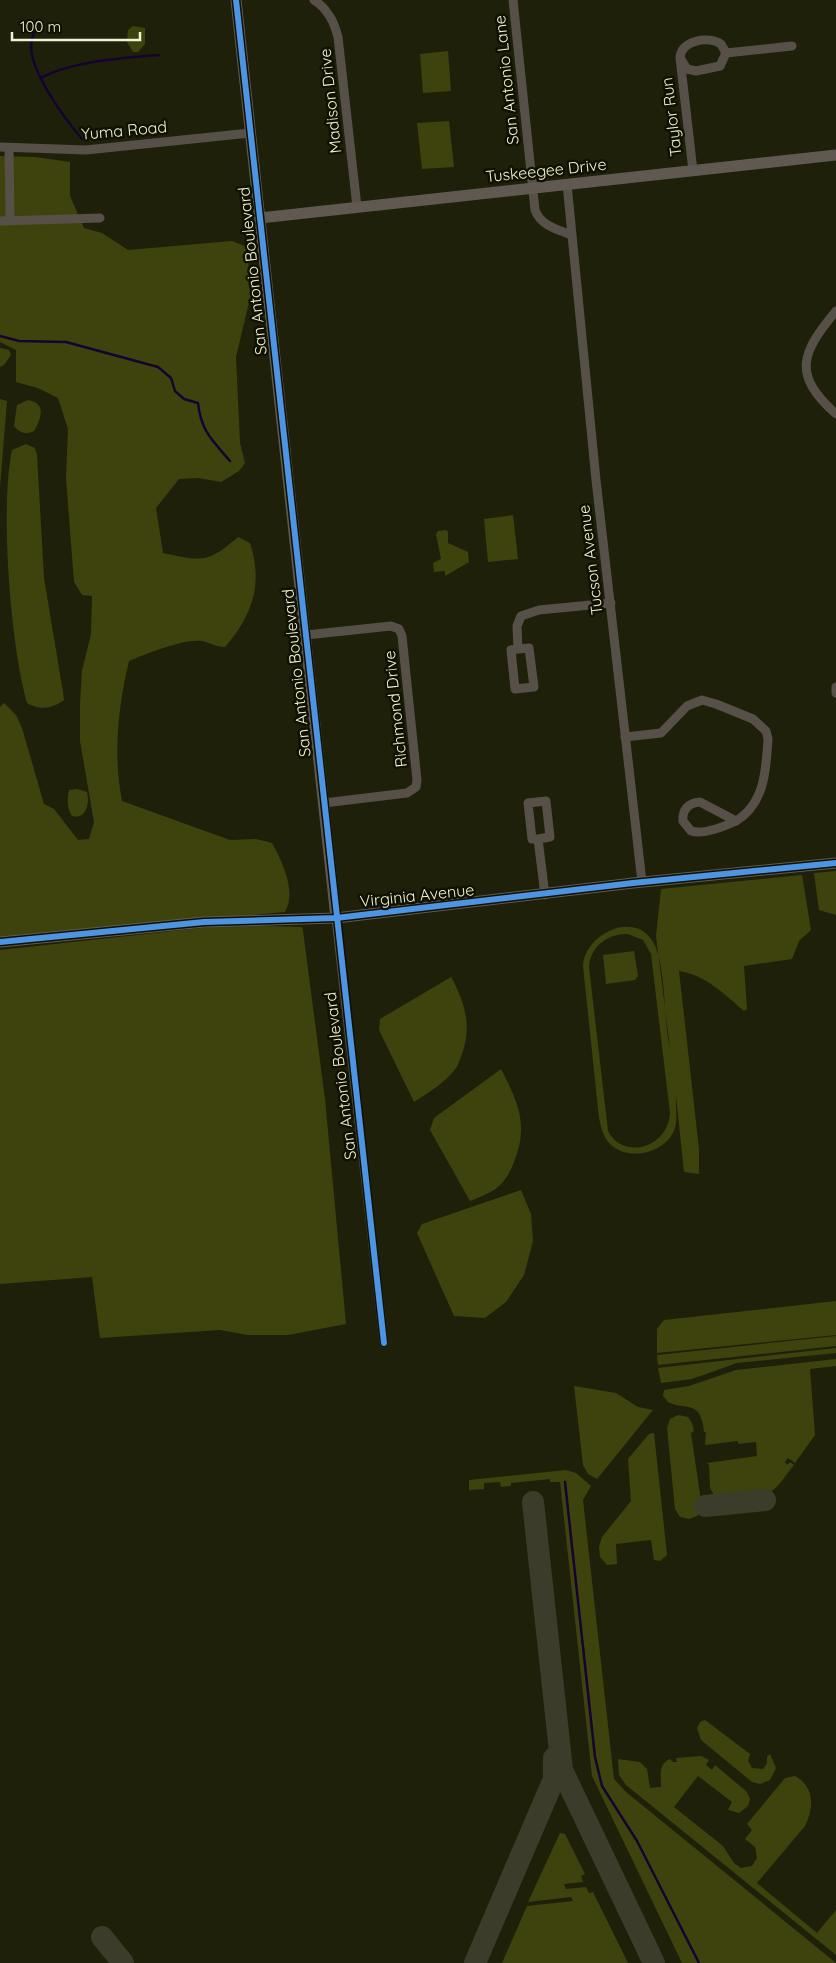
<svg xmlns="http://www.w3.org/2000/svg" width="836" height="1963" viewBox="0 0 836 1963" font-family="Quicksand,sans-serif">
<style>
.green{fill:#3e430e;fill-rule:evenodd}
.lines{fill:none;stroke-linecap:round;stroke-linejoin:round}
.stream{stroke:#150330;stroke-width:2.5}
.taxiway{stroke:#3c3c2a;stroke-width:22}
.street{stroke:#565048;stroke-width:9}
.secondary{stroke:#605951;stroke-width:11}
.cycleway-casing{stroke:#101100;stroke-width:9}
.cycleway{stroke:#4d94e3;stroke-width:6}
.labels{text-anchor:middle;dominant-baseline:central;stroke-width:5;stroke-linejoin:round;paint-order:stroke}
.street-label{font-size:16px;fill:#f0f4d6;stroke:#101100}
</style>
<rect width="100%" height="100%" fill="#1f200a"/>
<g class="green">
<polygon points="133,26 145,28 145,44 138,52 133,52 127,42 128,30"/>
<polygon points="448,51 451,91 423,93 420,54"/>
<polygon points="449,121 454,167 422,169 417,123"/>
<path d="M0 156 35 157 70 162V196L84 228 102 233 128 250 232 241 247 247 251 294 236 357 240 443 245 463 239 471 221 482 199 478 179 479 156 508 163 553C202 561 207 564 238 537L250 543C263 584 253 615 225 647 216 647 210 643 202 641 185 638 145 654 129 661 118 707 113 754 122 801L230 840 256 839 272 843C282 861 297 892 285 912L0 938V707L4 703 16 715 22 728 44 804 54 809 78 840 89 839 94 822 80 741V705L82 671 91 634 92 596 82 595 74 582 66 478 68 429 58 398 38 388 16 382V350L0 342Z"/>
<polygon points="0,348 9,350 11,355 4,365 0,367"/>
<polygon points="0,399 7,401 0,487"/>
<path d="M28 400C47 403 41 419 34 431 25 435 20 433 14 426L17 405Z"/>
<path d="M26 444 35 448 37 455 44 578 63 692 64 700C54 708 39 711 27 703 10 643 0 507 12 450Z"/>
<polygon points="513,515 518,559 488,562 484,519"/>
<polygon points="446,530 448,532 448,543 468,552 469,562 445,576 445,571 434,572 433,563 441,559 436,534 438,531"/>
<path d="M77 789 87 792C90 803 86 820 72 816 67 809 67 798 69 790Z"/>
<polygon points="836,871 836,915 819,910 814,873"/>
<path d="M802 875 811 930 799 941 792 959 744 966 747 1009 744 1011C724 994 706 975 679 971L699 1149V1174L684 1172 676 1096C675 1107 679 1122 673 1133 661 1155 626 1161 609 1143 603 1136 601 1127 599 1118L583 966C584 936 631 911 651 939 667 960 663 1021 670 1048L656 936 661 889ZM628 934 643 940 651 954 670 1113C668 1149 622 1160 608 1131L589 967C590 947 608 933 628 934Z"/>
<polygon points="262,926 302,927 303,931 325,1099 346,1324 288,1335 248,1335 220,1330 100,1338 92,1277 0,1284 0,950 210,927"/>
<polygon points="634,951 638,976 635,980 606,984 603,955"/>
<path d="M451 977C465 1002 472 1026 462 1054 460 1058 459 1064 456 1068 445 1083 429 1092 414 1102L379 1030 380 1019Z"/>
<path d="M501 1069C518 1102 529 1125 514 1162 510 1172 505 1183 494 1190 487 1194 478 1198 470 1201L430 1130 434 1118Z"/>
<polygon points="521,1190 531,1214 533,1241 524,1275 506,1302 485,1318 454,1316 417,1233 422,1224"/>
<polygon points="836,1301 836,1335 657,1353 657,1329 664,1320"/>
<polygon points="836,1336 836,1346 658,1365 657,1355"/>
<polygon points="836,1348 836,1353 737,1363 692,1379 661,1383 658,1368"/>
<path d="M836 1359V1366L810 1369 815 1435 795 1463 788 1458 785 1462 787 1465 790 1462 794 1465C787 1473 780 1486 770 1492 761 1498 720 1499 714 1495L710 1488 709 1465 707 1463 757 1456 756 1442 738 1444V1441L705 1445 706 1432H704C701 1398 685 1411 668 1402L663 1396 664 1390 689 1386 736 1370Z"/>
<polygon points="574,1386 616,1393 638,1407 653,1410 597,1479 588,1474 583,1465"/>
<polygon points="678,1415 688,1417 692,1423 694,1431 691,1433 702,1508 697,1516 689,1519 680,1517 675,1509 667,1428 670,1419"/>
<polygon points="654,1433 667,1555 660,1561 654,1560 651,1540 616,1544 617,1564 607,1565 600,1557 599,1547 602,1537 631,1501 628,1459 649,1434"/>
<polygon points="566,1470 576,1473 591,1486 583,1500 614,1779 626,1792 836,1963 682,1963 592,1776 560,1482 550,1482 550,1479 511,1483 511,1486 501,1487 500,1482 484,1483 484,1489 469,1490 469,1480"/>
<polygon points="705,1720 750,1754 748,1761 752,1768 763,1769 767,1763 767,1757 770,1754 776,1768 770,1780 760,1784 752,1782 701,1740 697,1728 700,1722"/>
<path d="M701 1756 709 1760 706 1765 712 1770 715 1765 747 1792 750 1799 748 1806 739 1813 728 1810 732 1802 698 1776 674 1807 723 1846 734 1863 741 1868 752 1866 757 1858 755 1847 745 1839 752 1830 747 1824 785 1778 795 1776C815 1787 814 1808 805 1826L757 1883 817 1933 836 1910V1955L626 1785 619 1775 618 1759 640 1762 647 1769 650 1788 661 1787C661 1775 658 1764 670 1759L673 1762H677L676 1758Z"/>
<polygon points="560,1833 565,1834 585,1874 581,1876 583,1882 564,1884 566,1889 586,1887 589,1893 593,1892 628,1963 502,1963 527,1906 573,1901 571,1897 528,1902"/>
</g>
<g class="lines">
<g class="stream">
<path d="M41 21C36 29 31 36 31 46 31 73 65 119 82 139"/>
<path d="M41 78C71 61 125 58 159 55"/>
<path d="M0 336 19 341 66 342 158 367 171 378 175 391 184 399 198 403C201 431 212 440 230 461"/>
<polyline points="565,1482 595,1757 602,1786 637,1841 699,1963"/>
</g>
<g class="taxiway">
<polyline points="533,1502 562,1770 654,1963"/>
<polyline points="705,1506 765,1500"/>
<polyline points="102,1937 123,1963"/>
<polyline points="475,1963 554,1779 554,1758"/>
</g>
<g class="street">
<path d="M314 0C328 9 334 22 338 37L357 207"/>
<path d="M513 0 535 210C541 226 557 229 571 235"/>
<polyline points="726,53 792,46"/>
<path d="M680 58 687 69 696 71 720 66 726 53 721 44C708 36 681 40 680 58L693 171"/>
<polyline points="0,147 86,150 250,133"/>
<polyline points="9,148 10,220"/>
<polyline points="567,184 596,480 642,882"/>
<polyline points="0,221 100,218"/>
<path d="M836 311C802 352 791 374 836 414"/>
<polyline points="306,635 391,626 399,629 402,636 417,780 416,787 407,793 324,803"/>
<polyline points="518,649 511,650 515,689 534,687 529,648 518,649 517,626 521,616 539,610 611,603"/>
<polyline points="836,687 836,693"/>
<path d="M625 737 661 733 687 706 702 700 716 704 753 719 766 731 768 739C766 770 765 803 736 821"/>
<path d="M700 802 736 821C723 827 704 835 691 831L683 821C682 810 688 803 700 802Z"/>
<polyline points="538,839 550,837 546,801 528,803 532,839 538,839 545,895"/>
<polyline points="336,918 384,1343"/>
</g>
<g class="secondary">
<polyline points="236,0 336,918"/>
<polyline points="260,218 836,155"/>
<polyline points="0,942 204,922 336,918 633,883 836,863"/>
</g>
<defs>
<g id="cycleway">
<polyline points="236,0 384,1343"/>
<polyline points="0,942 204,922 336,918 633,883 836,863"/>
</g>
</defs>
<use href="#cycleway" class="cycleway-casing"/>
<use href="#cycleway" class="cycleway"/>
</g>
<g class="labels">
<g class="street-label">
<text transform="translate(506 80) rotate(-96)">San Antonio Lane</text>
<text transform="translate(330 101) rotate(-96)">Madison Drive</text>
<text transform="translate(671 117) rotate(-97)">Taylor Run</text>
<text transform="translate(124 130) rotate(-5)">Yuma Road</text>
<text transform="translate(546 170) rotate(-6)">Tuskeegee Drive</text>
<text transform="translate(252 271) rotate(-96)">San Antonio Boulevard</text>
<text transform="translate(590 560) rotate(-97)">Tucson Avenue</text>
<text transform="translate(296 673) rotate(-96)">San Antonio Boulevard</text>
<text transform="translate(395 709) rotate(-96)">Richmond Drive</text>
<text transform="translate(417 895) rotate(-6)">Virginia Avenue</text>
<text transform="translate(340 1076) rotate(-97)">San Antonio Boulevard</text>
</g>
</g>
<path d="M12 32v8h128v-8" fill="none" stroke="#f0f4d6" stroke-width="2.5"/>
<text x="20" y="32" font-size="15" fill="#f0f4d6" stroke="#101100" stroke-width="4" paint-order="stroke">100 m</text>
</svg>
